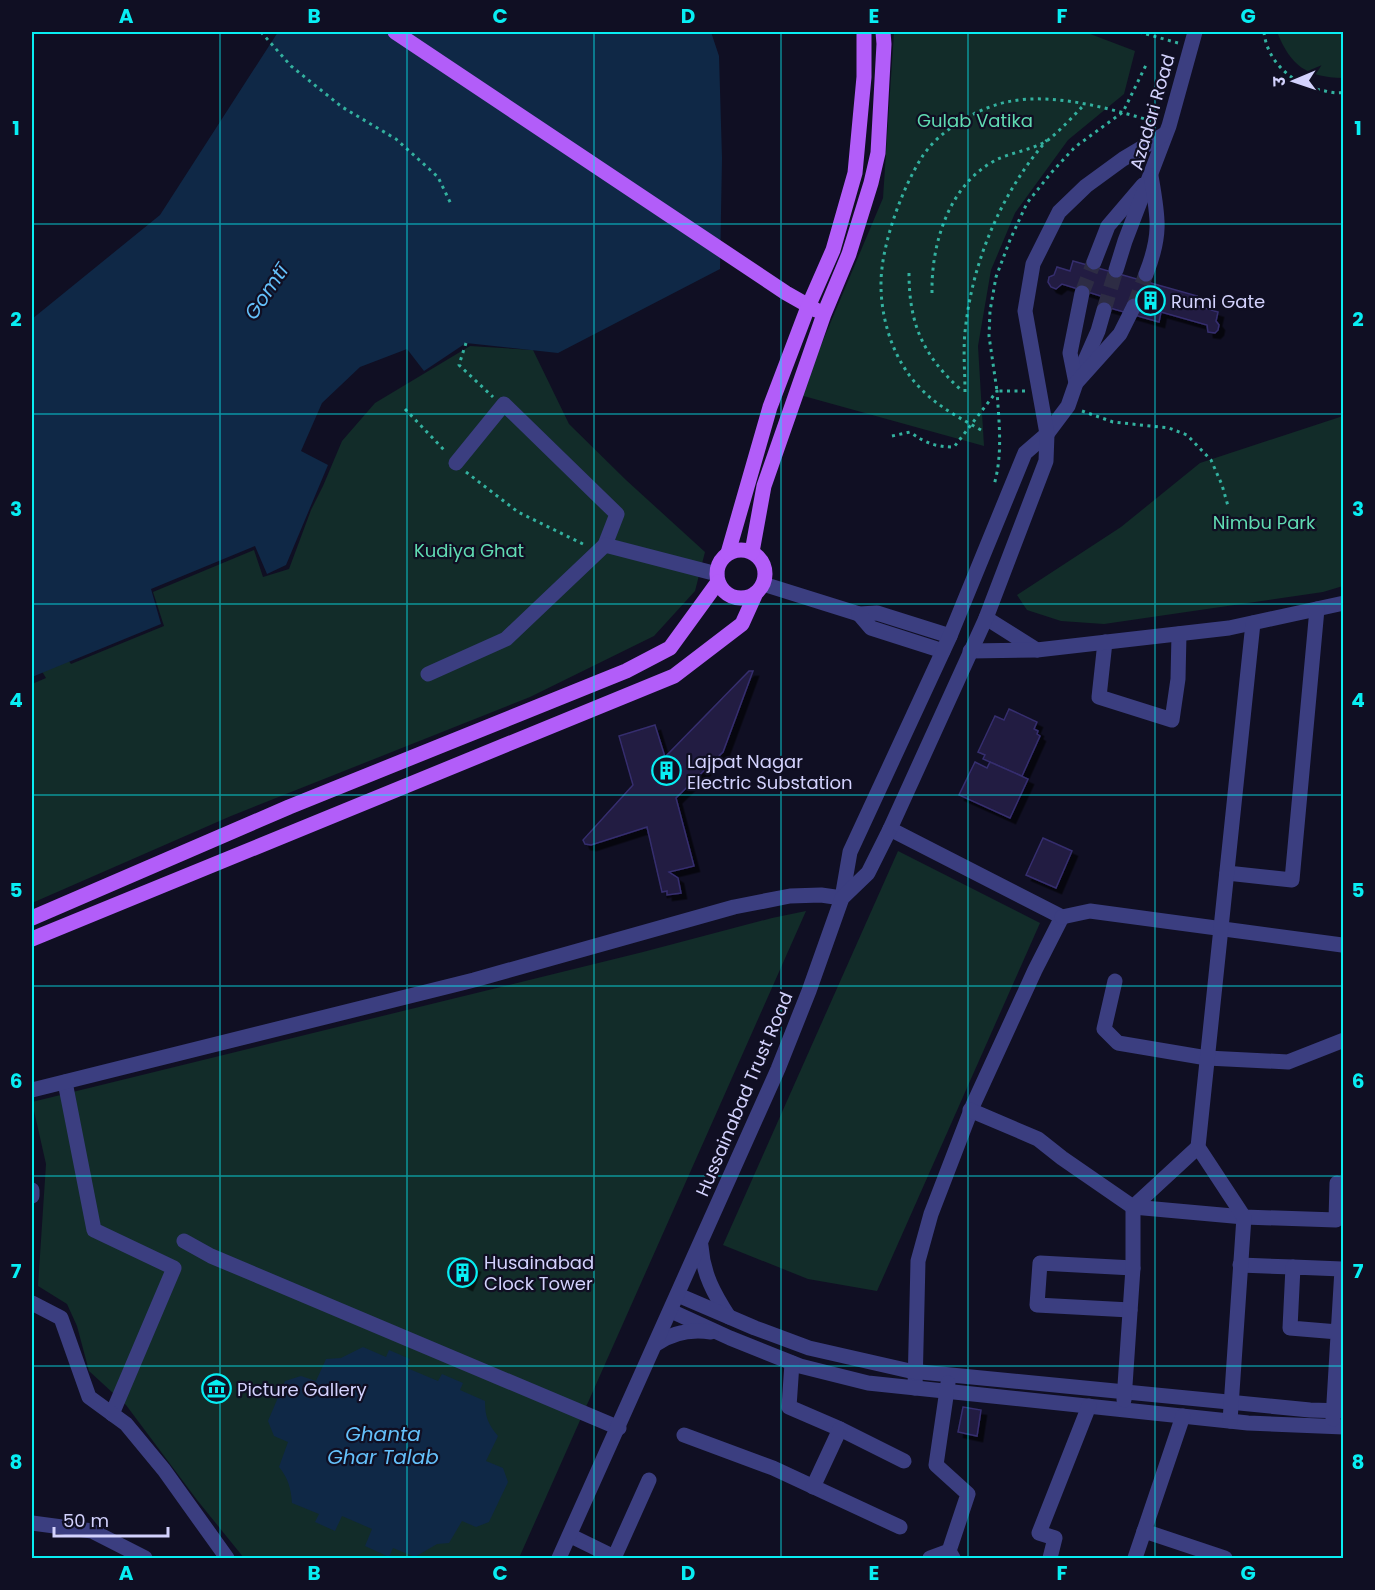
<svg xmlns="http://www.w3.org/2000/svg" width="1375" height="1590" viewBox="0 0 1375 1590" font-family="Poppins,'Noto Sans Devanagari',sans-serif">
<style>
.green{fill:#122c29}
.water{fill:#0f2846}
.building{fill:#201b43;stroke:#362e6e;stroke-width:1.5;filter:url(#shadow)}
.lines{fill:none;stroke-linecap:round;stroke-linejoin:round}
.minor-tunnel{stroke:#2d2c44;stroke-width:15;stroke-dasharray:15 8;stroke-linecap:butt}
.path{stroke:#33b19f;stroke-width:3;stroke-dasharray:3 4.5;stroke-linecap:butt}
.minor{stroke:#3b3e80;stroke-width:15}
.major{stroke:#b25df9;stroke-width:15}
.grid{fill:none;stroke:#08eef3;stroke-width:1.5;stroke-opacity:0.55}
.labels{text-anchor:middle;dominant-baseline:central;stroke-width:4.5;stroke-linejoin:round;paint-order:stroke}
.street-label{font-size:18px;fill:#d3d2fd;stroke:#100f23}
.park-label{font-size:18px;fill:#60dbb2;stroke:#100f23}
.poi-label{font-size:18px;fill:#d3d2fd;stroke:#100f23;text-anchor:start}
.water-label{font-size:20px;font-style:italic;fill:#64c0fa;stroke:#100f23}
.neatline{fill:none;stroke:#08eef3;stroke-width:2}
.grid-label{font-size:20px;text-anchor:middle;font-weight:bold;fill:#08eef3}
</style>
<defs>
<filter id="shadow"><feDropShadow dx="5.5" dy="5.5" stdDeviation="0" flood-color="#0009"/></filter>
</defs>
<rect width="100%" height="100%" fill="#100f23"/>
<g class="green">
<polygon points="894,32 1085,32 1135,51 1124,94 1068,140 1015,213 991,270 978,346 984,446 800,395 883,198"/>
<path d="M1277 32H1343V78C1306 77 1291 66 1277 32Z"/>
<polygon points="470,346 533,350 569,424 626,480 705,552 695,591 654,636 530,697 231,816 32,903 32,684 46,678 34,658 58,646 71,664 164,626 153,592 254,550 263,577 289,569 311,510 323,486 342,441 375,403"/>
<polygon points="1343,416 1343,586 1323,592 1104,624 1061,621 1027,610 1017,595 1121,527 1200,463"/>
<polygon points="898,851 1040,923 877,1291 808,1279 723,1245"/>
<polygon points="806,911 519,1558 244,1558 197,1500 126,1405 89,1371 77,1326 67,1304 38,1286 46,1164 32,1102 643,952 772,918"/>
</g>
<g class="water">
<polygon points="278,32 711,32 719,56 722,158 720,269 558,353 466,343 424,371 407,349 360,367 322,403 301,451 328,465 286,565 267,574 255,546 151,589 161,624 32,677 32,319 160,215"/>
<path d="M363 1347 386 1357 389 1350 410 1359 407 1368 438 1381 442 1374 463 1383 460 1390 485 1401C485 1417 488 1424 498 1436L486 1461 503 1468 508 1482 489 1522 476 1527 462 1521 449 1543 437 1544 415 1557 393 1548 389 1557 365 1546 372 1529 342 1516 335 1531 315 1522 319 1514 292 1503C291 1488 288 1478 279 1467L288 1442 274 1436 268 1421 285 1381 301 1376 316 1381 326 1359 341 1358Z"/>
</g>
<g class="building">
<polygon points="1073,261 1197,296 1194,305 1218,312 1216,321 1219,325 1218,330 1215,333 1208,332 1207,325 1161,312 1159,322 1103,306 1104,297 1062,284 1056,289 1051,287 1048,282 1049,277 1054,275 1057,267 1070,271"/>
<polygon points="749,671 753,671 723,752 676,798 694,866 669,872 678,878 681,893 667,895 667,891 662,892 647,827 591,845 585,844 583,840 633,785 619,736 655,725 665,757"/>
<polygon points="1009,709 1037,722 1034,729 1038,731 1037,734 1040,736 1022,776 983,759 985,755 978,752 995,716 1004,720"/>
<polygon points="975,762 987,768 990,762 1028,779 1010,818 959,795"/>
<polygon points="1043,838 1072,851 1056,888 1026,875"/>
<polygon points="458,1260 475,1267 467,1285 450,1277"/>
<polygon points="963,1407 981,1410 977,1436 958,1432"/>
</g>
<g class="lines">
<g class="minor-tunnel">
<polyline points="1082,293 1094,262"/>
<polyline points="1134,306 1146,274"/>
<polyline points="1104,310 1116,270"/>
</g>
<g class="path">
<polyline points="261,32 291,66 342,107 396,139 438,177 451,204"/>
<polyline points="1139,32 1178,43"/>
<path d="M1264 32C1267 63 1295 86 1325 91 1331 92 1337 94 1344 92"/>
<path d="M909 273C909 324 923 355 960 389"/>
<path d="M932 293C931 244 949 184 996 160 1012 152 1033 150 1048 140 1061 130 1073 116 1084 105"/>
<polyline points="466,343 459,365 493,397"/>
<polyline points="1025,391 997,391 989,336 990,311 996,277 1010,240 1027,203 1051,173 1075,147 1123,112 1146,65"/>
<path d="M965 392C965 372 963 351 965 332 972 262 1001 193 1047 140"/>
<polyline points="405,409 446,452"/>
<polyline points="1082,411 1113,422 1169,428 1187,435 1211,460 1222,485 1228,506"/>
<path d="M981 430C949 412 922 398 902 364 886 337 878 300 882 268 886 234 903 187 922 157 939 130 980 106 1012 101 1056 93 1112 109 1155 122"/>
<path d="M892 436 910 432C925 443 936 447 954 447L997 391C999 423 1003 454 994 485"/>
<polyline points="466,472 518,512 585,545"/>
</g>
<g class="minor">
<polyline points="1094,262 1108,226 1143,185"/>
<polyline points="1116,270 1125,241 1169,126 1195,32"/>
<path d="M1146 274C1162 234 1158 217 1151 176"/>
<polyline points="1079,374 1098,331 1104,310"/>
<polyline points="1076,383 1070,353 1082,293"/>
<polyline points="456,463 504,404 617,514 605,545"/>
<polyline points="763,584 859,614 877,613 950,636"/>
<polyline points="859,614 871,628 943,651"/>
<polyline points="986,618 1037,650"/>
<polyline points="1105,642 1099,697 1172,720 1178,679 1179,634"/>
<polyline points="970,651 1037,650 1229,628 1344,603"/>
<polyline points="428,674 506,639 605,545 717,574"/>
<polyline points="890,829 1062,917 1035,970 973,1105 931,1214 918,1261 915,1388"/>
<polyline points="1227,873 1292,880 1317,609"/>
<polyline points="842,898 850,852 950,636 1025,453 1047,434 1068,406 1076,383 1120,334 1134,306"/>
<polyline points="1062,917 1090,911 1342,945"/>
<polyline points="1115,981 1104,1029 1118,1043 1207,1058 1288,1062 1344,1040"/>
<polyline points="65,1082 94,1230 174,1268 112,1414"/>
<polyline points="32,1090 474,980 734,907 790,896 821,895 842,898"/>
<polyline points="970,1110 1038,1139 1062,1158 1133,1207 1244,1217 1336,1220 1337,1183"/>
<polyline points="32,1190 32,1196"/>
<polyline points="184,1241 211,1256 619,1428"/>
<path d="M701 1246C703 1274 714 1294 729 1317"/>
<polyline points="1240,1265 1293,1267"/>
<polyline points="678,1295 755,1328 809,1348 910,1371 1310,1410 1344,1411"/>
<polyline points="32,1303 61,1318 89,1397 126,1424 164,1470 227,1558"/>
<polyline points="1130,1310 1037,1305 1040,1263 1133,1268"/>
<polyline points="671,1311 730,1338 800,1366 868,1383 1248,1423 1344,1427"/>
<path d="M656 1344C672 1333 691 1329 711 1332"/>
<polyline points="792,1363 789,1407 840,1429 904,1461"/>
<polyline points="948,1383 936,1465 968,1494 949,1551 953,1558"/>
<polyline points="1124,1400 1133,1268 1133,1207 1198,1147"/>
<polyline points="1333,1419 1342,1269 1293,1267 1290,1328 1338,1332"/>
<polyline points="1230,1421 1244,1217 1198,1147 1253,623"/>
<polyline points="684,1435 773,1468 900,1527"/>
<polyline points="813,1487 840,1429"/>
<polyline points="32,1523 92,1531 145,1558"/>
<polyline points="1144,1531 1225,1558"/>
<polyline points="571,1536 614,1557"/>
<polyline points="559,1558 778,1069 809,991 842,898 868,873 890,829 986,618 1046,461 1047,434 1025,311 1033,264 1059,212 1086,186 1123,159 1165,134"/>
<polyline points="614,1558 649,1480"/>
<polyline points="930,1558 949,1551"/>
<polyline points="1050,1558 1055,1538 1039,1533 1089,1406"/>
<polyline points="1135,1558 1183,1416"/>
</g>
<g class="major">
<polyline points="395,32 786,293 816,310"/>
<circle cx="741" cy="574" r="24"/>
<polyline points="752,552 764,486 824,314 849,254 871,183 878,153 884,44 883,32"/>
<polyline points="728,553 770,407 808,307 833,250 855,173 864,77 864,32"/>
<polyline points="32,918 289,807 626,671 670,648 718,582"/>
<polyline points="32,939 674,676 742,624 756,593"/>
</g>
</g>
<path class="grid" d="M220 32V1558M407 32V1558M594 32V1558M781 32V1558M968 32V1558M1155 32V1558M32 224H1344M32 414H1344M32 604H1344M32 795H1344M32 986H1344M32 1176H1344M32 1366H1344"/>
<defs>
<symbol id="building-ring" viewBox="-11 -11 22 22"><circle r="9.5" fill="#100f23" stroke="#08eef3" stroke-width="1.5"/><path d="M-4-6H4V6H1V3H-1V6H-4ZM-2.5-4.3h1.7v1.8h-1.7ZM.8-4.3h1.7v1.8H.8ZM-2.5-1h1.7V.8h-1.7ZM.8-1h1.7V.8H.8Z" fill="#08eef3"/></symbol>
<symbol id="museum-ring" viewBox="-11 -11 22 22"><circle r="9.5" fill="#100f23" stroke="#08eef3" stroke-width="1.5"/><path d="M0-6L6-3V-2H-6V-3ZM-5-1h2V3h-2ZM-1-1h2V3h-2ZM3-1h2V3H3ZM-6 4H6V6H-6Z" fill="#08eef3"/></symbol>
</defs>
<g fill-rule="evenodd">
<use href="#building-ring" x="1134" y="284" width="33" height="33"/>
<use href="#building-ring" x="650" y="754" width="33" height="33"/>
<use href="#building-ring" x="446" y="1256" width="33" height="33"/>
<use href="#museum-ring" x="200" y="1372" width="33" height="33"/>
</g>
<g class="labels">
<g class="street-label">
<text transform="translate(1152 112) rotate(-74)">Azadari Road</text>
<text transform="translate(744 1094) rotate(-67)">Hussainabad Trust Road</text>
</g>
<g class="park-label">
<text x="975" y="120">Gulab Vatika</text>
<text x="1264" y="522">Nimbu Park</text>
<text x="469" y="550">Kudiya Ghat</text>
</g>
<g class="poi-label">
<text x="1171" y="301">Rumi Gate</text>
<text x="687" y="761">Lajpat Nagar<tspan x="687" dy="21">Electric Substation</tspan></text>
<text x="484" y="1262">Husainabad<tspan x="484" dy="21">Clock Tower</tspan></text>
<text x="237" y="1389">Picture Gallery</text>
</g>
<g class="water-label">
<text transform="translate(266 292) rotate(-56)">Gomtī</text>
<text x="383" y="1434">Ghanta<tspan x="383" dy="23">Ghar Talab</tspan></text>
</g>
</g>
<rect width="1375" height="1590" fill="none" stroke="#100f23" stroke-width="66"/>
<g transform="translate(1294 81) rotate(268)" stroke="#100f23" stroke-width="4.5" paint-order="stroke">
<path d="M0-4.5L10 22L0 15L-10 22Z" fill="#d3d2fd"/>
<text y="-9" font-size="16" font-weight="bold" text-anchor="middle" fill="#d3d2fd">उ</text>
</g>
<path d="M54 1527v9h114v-9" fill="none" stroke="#d3d2fd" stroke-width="3"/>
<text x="63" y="1527" font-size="18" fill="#d3d2fd" stroke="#100f23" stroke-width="4.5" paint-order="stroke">50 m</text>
<rect x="33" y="33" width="1309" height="1524" class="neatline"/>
<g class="grid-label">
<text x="126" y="23">A</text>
<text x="314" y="23">B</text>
<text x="500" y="23">C</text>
<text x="688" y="23">D</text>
<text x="874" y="23">E</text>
<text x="1062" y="23">F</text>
<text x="1248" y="23">G</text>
<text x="16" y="135">1</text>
<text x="1358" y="135">1</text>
<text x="16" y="326">2</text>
<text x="1358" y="326">2</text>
<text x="16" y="516">3</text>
<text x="1358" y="516">3</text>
<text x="16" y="707">4</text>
<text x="1358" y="707">4</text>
<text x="16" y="897">5</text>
<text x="1358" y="897">5</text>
<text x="16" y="1088">6</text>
<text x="1358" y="1088">6</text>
<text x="16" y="1278">7</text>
<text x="1358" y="1278">7</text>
<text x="16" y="1469">8</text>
<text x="1358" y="1469">8</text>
<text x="126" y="1580">A</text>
<text x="314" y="1580">B</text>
<text x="500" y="1580">C</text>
<text x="688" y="1580">D</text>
<text x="874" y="1580">E</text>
<text x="1062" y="1580">F</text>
<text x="1248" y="1580">G</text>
</g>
</svg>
